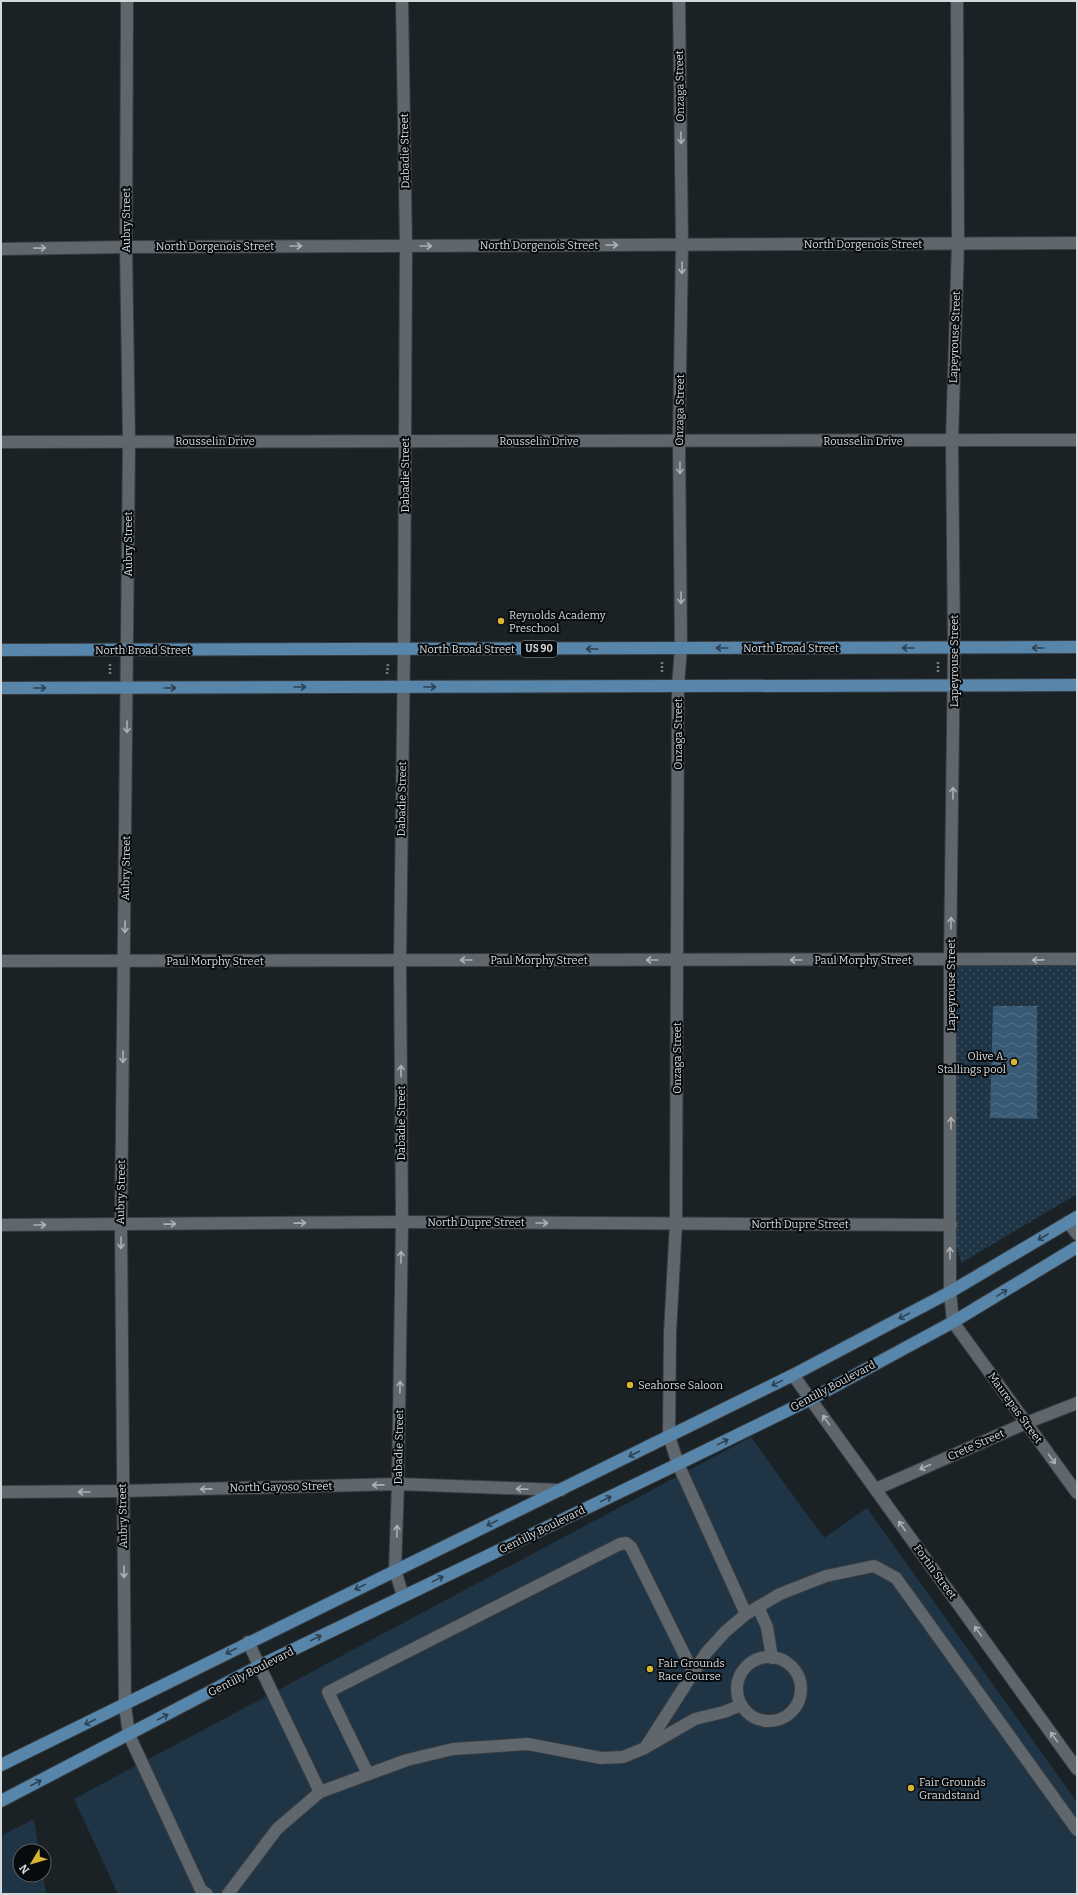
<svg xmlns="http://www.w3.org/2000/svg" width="1078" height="1895" viewBox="0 0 1078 1895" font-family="Bitter,serif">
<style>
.grass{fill:#1f3546}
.park{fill:url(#park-dots)}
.water{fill:url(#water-waves)}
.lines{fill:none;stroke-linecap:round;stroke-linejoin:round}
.minor-casing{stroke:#383c40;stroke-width:14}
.major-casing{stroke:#383c40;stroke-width:14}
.path{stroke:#7a7f83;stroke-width:2.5;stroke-dasharray:2 2;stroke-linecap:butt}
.minor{stroke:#5f666c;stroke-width:12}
.major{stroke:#5786aa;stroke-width:12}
.oneway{stroke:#acb1b5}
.oneway2{stroke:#2c4254}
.poi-dot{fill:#d8b434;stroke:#080b0d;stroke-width:1.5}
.labels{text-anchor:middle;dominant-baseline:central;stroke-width:4;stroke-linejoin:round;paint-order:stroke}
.shield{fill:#080b0d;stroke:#989b9e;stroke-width:1}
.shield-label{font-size:10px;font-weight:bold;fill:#d5d9dc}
.street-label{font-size:11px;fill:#d5d9dc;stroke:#080b0d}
.poi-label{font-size:11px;fill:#d5d9dc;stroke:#080b0d;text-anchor:start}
</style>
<defs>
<pattern id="park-dots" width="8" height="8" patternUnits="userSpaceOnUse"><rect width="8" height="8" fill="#1f3546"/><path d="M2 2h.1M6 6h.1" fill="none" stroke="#3f5260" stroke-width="1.8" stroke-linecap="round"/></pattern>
<pattern id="water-waves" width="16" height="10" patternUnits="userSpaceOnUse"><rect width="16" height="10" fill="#385a74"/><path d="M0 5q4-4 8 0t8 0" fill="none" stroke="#547187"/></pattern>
</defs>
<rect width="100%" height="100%" fill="#1b2226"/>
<g class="grass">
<polygon points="751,1437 824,1538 867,1508 1077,1802 1077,1894 118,1894 74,1799"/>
<polygon points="34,1819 39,1851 20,1851 20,1875 43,1875 46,1894 1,1894 1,1836"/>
</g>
<polygon class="park" points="1077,959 1077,1194 961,1263 951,1225 950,961"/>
<polygon class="water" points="993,1006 1037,1006 1037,1119 990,1118"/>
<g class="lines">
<defs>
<g id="minor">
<polyline points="127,1 126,247 129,441 121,1225 125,1705 129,1735 201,1890 207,1894"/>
<polyline points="402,1 406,246 404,649 400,961 402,1222 398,1484 395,1570 403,1596"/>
<polyline points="679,1 682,244 679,441 681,648 678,686 676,1223 670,1333 669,1436 678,1464 746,1614 780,1594 826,1576 874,1566 896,1578 1077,1830"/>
<polyline points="957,1 958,243 952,441 954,648 950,961 950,1292 953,1322 1077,1493"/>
<polyline points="1,249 126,247 1077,243"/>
<polyline points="1,442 1077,440"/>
<polyline points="1,961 1077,959"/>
<polyline points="1068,1222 1077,1234"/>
<polyline points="1,1225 402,1222 951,1225"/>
<polyline points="793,1375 1077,1769"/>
<polyline points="876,1489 1026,1423 1077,1403"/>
<polyline points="1,1492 123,1491 398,1484 561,1490"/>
<polyline points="758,1607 767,1627 772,1658"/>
<polyline points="248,1642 320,1792"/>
<circle cx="769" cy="1689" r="32"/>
<polyline points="648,1746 695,1719 724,1712 741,1705"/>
<polyline points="368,1774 328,1692 620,1544 626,1543 631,1547 693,1672"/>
<polyline points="228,1894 277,1829 320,1792 407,1760 453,1749 528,1744 601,1758 623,1757 645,1748 706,1653 725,1632 746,1614"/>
</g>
<g id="major">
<polyline points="1,650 1077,647"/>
<polyline points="1,688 1077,685"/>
<polyline points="1,1765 793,1375 950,1292 1077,1217"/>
<polyline points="1,1801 259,1666 678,1464 811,1399 953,1322 1077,1247"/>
</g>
</defs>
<use href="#minor" class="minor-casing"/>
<use href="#major" class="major-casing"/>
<g class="path">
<polyline points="110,664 110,674"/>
<polyline points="662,672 662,662"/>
<polyline points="938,672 938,661"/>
<polyline points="387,674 388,664"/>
</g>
<use href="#minor" class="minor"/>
<use href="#major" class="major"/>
</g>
<defs><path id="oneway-shaft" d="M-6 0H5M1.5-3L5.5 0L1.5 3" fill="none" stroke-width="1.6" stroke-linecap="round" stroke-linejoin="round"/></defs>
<g class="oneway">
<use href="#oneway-shaft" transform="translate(681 138) rotate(89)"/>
<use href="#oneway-shaft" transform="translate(612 245)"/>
<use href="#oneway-shaft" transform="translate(296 246)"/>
<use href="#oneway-shaft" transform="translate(426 246)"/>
<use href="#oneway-shaft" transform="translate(40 248) rotate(-1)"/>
<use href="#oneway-shaft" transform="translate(682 268) rotate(91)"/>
<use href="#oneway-shaft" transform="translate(680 468) rotate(90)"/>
<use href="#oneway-shaft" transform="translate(681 598) rotate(90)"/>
<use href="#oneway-shaft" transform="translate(127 727) rotate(91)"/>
<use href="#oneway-shaft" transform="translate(953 793) rotate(-89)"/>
<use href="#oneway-shaft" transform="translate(951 923) rotate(-89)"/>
<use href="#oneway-shaft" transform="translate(125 927) rotate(91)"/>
<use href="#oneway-shaft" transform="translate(466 960) rotate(180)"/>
<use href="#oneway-shaft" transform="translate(652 960) rotate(180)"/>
<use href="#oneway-shaft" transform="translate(796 960) rotate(-180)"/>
<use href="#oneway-shaft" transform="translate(1038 960) rotate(179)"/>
<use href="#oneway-shaft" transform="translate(123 1057) rotate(91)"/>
<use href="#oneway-shaft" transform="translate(401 1071) rotate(-90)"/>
<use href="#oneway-shaft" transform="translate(951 1123) rotate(-90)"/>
<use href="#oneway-shaft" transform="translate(300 1223) rotate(-1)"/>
<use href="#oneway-shaft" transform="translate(542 1223)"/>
<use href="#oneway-shaft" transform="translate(170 1224) rotate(-1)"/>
<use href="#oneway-shaft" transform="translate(40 1225)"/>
<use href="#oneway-shaft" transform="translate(121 1243) rotate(90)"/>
<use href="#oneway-shaft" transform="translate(950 1253) rotate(-90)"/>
<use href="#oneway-shaft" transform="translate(401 1257) rotate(-89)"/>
<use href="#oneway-shaft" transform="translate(400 1387) rotate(-89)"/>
<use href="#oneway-shaft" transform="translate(826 1420) rotate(-126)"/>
<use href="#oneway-shaft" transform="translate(1052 1459) rotate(54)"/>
<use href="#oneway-shaft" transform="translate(925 1467) rotate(156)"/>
<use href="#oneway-shaft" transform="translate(378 1485) rotate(179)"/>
<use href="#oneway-shaft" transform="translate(206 1489) rotate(179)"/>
<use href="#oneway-shaft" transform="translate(522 1489) rotate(-178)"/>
<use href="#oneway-shaft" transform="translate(84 1492) rotate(180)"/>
<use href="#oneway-shaft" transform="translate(902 1526) rotate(-126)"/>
<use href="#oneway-shaft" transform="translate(397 1531) rotate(-88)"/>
<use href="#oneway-shaft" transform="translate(124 1572) rotate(89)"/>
<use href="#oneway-shaft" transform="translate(978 1631) rotate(-126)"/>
<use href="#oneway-shaft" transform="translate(1054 1737) rotate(-126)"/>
</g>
<g class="oneway2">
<use href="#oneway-shaft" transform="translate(722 648) rotate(180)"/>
<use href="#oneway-shaft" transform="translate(908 648) rotate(180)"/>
<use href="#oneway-shaft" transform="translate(1038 648) rotate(180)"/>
<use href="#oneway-shaft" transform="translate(592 649) rotate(180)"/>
<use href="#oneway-shaft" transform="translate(300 687)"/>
<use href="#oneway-shaft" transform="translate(430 687)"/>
<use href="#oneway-shaft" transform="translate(40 688)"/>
<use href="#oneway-shaft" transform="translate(170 688)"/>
<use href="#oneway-shaft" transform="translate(1043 1237) rotate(150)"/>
<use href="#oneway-shaft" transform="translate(1002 1293) rotate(-31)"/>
<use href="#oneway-shaft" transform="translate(904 1316) rotate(152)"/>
<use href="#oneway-shaft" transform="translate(777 1383) rotate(154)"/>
<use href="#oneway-shaft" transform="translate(723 1442) rotate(-26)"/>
<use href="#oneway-shaft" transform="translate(634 1454) rotate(153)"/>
<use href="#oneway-shaft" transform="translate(606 1499) rotate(-26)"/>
<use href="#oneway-shaft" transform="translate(492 1523) rotate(154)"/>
<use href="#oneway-shaft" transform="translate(438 1579) rotate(-26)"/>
<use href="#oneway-shaft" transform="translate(360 1587) rotate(154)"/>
<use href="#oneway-shaft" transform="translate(316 1638) rotate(-26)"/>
<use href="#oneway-shaft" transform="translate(231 1651) rotate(153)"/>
<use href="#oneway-shaft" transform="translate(163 1717) rotate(-28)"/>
<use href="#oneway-shaft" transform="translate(90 1722) rotate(154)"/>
<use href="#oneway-shaft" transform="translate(36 1783) rotate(-27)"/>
</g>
<g class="poi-dot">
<circle cx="501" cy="621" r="4"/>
<circle cx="1014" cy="1062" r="4"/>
<circle cx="630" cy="1385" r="4"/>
<circle cx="650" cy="1669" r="4"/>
<circle cx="911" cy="1788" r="4"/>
</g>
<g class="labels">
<rect class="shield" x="521" y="641" width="36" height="16" rx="3"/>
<g class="shield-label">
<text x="539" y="649">US 90</text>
</g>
<g class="street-label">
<text transform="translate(680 86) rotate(-91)">Onzaga Street</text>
<text transform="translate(405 151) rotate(-91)">Dabadie Street</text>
<text transform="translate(126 220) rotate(-90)">Aubry Street</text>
<text x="863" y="244">North Dorgenois Street</text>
<text x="539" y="245">North Dorgenois Street</text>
<text x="215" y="246">North Dorgenois Street</text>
<text transform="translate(955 337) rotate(-88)">Lapeyrouse Street</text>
<text transform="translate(680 410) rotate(-89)">Onzaga Street</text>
<text x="215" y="441">Rousselin Drive</text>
<text x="539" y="441">Rousselin Drive</text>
<text x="863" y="441">Rousselin Drive</text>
<text transform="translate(405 475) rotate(-90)">Dabadie Street</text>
<text transform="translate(128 544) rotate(-90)">Aubry Street</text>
<text x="791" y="648">North Broad Street</text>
<text x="467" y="649">North Broad Street</text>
<text x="143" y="650">North Broad Street</text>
<text transform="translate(954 661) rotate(-90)">Lapeyrouse Street</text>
<text transform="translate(678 734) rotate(-90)">Onzaga Street</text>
<text transform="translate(402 799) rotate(-89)">Dabadie Street</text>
<text transform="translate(126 868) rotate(-89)">Aubry Street</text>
<text x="539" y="960">Paul Morphy Street</text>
<text x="863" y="960">Paul Morphy Street</text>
<text x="215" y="961">Paul Morphy Street</text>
<text transform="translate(951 985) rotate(-90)">Lapeyrouse Street</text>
<text transform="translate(677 1058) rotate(-90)">Onzaga Street</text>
<text transform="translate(401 1123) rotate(-90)">Dabadie Street</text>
<text transform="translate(121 1192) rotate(-89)">Aubry Street</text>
<text x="476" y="1222">North Dupre Street</text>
<text x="800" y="1224">North Dupre Street</text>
<text transform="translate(833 1386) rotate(-28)">Gentilly Boulevard</text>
<text transform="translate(1015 1408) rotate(54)">Maurepas Street</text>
<text transform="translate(976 1445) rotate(-24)">Crete Street</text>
<text transform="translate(399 1447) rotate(-89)">Dabadie Street</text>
<text transform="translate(281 1487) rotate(-1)">North Gayoso Street</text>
<text transform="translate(123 1516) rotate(-91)">Aubry Street</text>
<text transform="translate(542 1530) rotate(-26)">Gentilly Boulevard</text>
<text transform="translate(935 1572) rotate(54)">Fortin Street</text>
<text transform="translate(251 1672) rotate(-27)">Gentilly Boulevard</text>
</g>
<g class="poi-label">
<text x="509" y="615">Reynolds Academy<tspan x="509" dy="13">Preschool</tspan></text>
<text x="1006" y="1056" text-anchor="end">Olive A.<tspan x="1006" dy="13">Stallings pool</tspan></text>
<text x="638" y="1385">Seahorse Saloon</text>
<text x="658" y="1663">Fair Grounds<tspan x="658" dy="13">Race Course</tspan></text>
<text x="919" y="1782">Fair Grounds<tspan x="919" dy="13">Grandstand</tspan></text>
</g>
</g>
<rect width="1078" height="1895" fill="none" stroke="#d5d9dc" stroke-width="4"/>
<g transform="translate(32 1863) rotate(232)"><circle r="19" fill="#080b0d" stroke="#5a5d60"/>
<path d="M0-3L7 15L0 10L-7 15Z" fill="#d8b434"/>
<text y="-6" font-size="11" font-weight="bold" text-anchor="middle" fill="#d5d9dc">N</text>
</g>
</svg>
